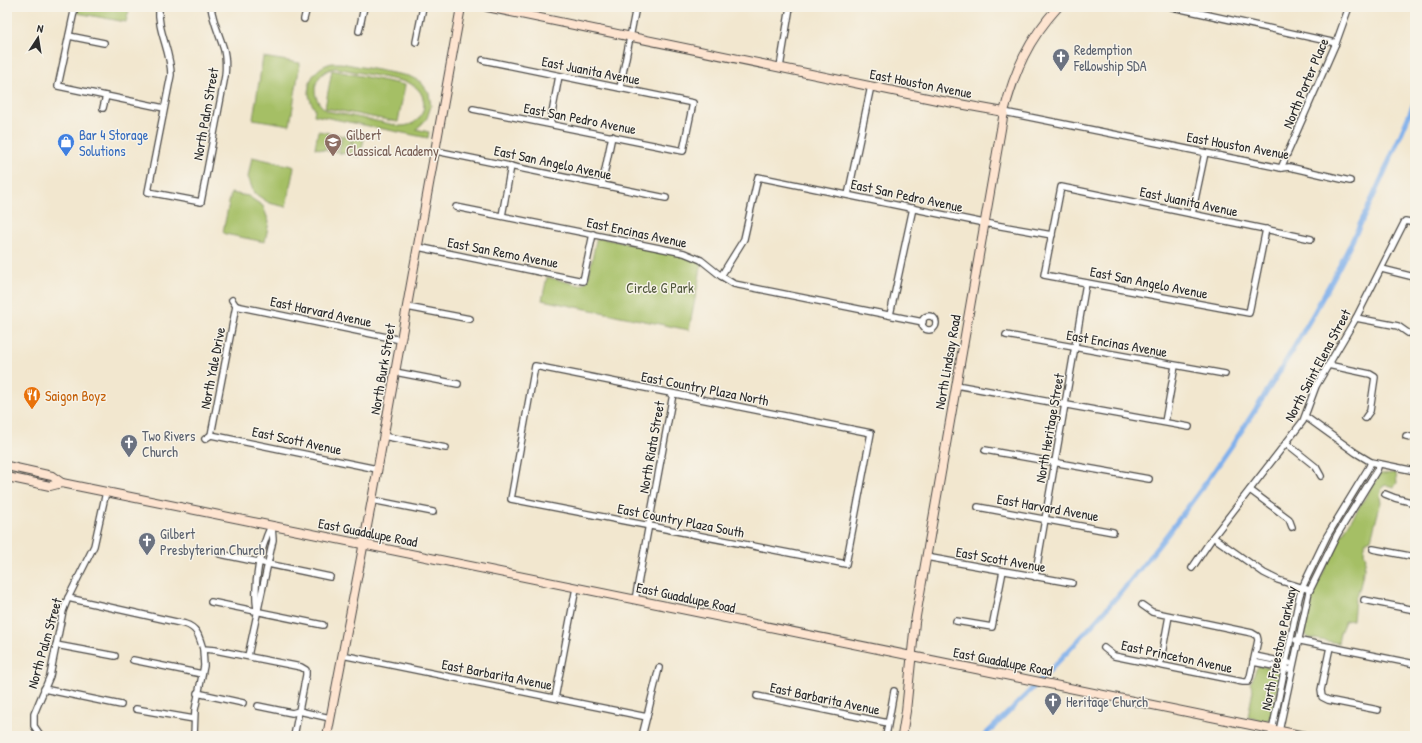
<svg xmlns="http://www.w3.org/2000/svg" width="1422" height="743" viewBox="0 0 1422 743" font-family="'Patrick Hand',sans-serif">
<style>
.green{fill:#a5bf65;stroke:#687548;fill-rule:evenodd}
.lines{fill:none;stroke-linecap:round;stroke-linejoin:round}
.canal{stroke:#80b0eb;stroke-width:5}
.street-casing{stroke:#494744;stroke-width:8}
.secondary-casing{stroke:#494744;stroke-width:10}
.street{stroke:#fff;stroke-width:5.5}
.secondary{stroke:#fde4d0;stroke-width:8}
.labels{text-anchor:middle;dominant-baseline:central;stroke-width:3;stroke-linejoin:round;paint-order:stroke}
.worship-label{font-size:14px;fill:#5b616d;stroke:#f7f3e8;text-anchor:start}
.street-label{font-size:14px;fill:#2b2b2b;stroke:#f7f3e8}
.shop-label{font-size:14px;fill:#366cbe;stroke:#f7f3e8;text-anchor:start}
.education-label{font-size:14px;fill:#785e54;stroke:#f7f3e8;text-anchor:start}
.park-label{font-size:14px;fill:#50573c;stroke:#f7f3e8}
.food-label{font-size:14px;fill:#c56008;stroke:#f7f3e8;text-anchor:start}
</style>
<rect width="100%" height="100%" fill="#f7f3e8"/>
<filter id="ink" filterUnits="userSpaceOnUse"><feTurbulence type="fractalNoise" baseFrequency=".025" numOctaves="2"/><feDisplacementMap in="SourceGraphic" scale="8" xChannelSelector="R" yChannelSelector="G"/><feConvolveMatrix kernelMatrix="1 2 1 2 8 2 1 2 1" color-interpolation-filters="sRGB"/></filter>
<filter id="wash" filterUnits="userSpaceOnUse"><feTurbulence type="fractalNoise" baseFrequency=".012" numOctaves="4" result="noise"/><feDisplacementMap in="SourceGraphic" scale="16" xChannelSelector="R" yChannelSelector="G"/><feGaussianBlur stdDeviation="0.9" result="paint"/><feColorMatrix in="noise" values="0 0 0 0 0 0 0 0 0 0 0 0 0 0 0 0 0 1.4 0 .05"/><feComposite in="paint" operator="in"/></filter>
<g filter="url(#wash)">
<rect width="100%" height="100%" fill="#f2e7cf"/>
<g class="green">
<polygon points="78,7 130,7 126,22 77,13"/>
<polygon points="263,57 300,63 290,125 253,119"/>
<path d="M332 63H341L409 76 421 82 429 93 431 106 427 118 422 124 416 129 429 132 428 138 314 115 315 109C302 91 310 68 332 63ZM336 68 406 82C433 90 428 127 400 126L328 111C307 99 313 71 336 68Z"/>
<polygon points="332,70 405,85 398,122 325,108"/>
<polygon points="318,131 329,133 325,150 315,148"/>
<polygon points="330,133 340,135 337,152 327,151"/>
<polygon points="342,135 352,137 349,154 339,153"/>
<polygon points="353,137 364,139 360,157 350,155"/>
<polygon points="252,157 292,166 294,167 286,207 269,203 254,193 248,177"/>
<polygon points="231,193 248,196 263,206 269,222 265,242 225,234 223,232"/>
<polygon points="600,238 684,255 702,263 689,330 542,300 547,277 579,285 583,284 588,280 596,240"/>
<polygon points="1396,473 1397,483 1394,487 1386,485 1382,487 1380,497 1381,502 1371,539 1365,542 1364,552 1366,558 1360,587 1355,599 1353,620 1345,621 1340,633 1338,643 1309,638 1304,633 1309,603 1338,541 1380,474"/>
<path d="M1259 666 1277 669 1280 673 1272 715C1268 725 1256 719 1248 717L1253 690 1250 683C1255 678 1253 670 1259 666Z"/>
</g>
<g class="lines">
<path class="canal" d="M984 736C1037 685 1089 632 1135 575 1209 485 1274 387 1330 284 1362 225 1389 163 1415 101"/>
</g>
</g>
<g filter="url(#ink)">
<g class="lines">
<defs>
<g id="street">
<polyline points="75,7 58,86 164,108"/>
<path d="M159 7C157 31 171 51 171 75L148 192 201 202 225 76C226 67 226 59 224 50 220 36 213 22 211 7"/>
<polyline points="1172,7 1336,43"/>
<polyline points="304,19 307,7"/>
<polyline points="359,31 364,7"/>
<polyline points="69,36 104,43"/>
<polyline points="416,42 423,7"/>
<polyline points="780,67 790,7"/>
<polyline points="620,88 636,7"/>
<polyline points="103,108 106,96"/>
<polyline points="473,109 683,151 693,103 483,60"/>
<polyline points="1004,112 1281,168 1289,167 1350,181"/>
<polyline points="550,124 559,76"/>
<polyline points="436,151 666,198"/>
<polyline points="1281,168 1336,43 1349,7"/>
<polyline points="602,185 612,136"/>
<polyline points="848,195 871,86"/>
<polyline points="456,207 684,253 701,260 721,276 734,284 923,322"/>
<polyline points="1192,214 1205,153"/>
<polyline points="502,216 511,166"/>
<path d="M1266 229 1249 313 1044 275 1061 187C1145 204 1228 221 1311 239"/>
<polyline points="418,247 583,281 593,234"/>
<polyline points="1382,269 1410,276 1415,279"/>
<polyline points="721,276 744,239 758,177 984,223 1052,235"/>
<polyline points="232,300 236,306"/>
<polyline points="236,306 401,340"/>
<polyline points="407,307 470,319"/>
<polyline points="890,315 913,208"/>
<circle cx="929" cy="323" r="7"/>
<polyline points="1356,318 1398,326 1408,333"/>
<polyline points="1006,335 1225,374"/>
<polyline points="1328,365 1370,374 1375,377 1370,411 1365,418"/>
<polygon points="535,366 871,433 846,564 511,499"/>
<polyline points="395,372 458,384"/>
<polyline points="956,385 1189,427"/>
<polyline points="1306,417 1356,453 1371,462 1415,471"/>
<polyline points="1165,422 1175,366"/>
<polyline points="211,435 377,469"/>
<polyline points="211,435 236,306"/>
<polyline points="383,436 446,448"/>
<polyline points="1406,436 1415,438"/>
<polyline points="205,439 211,435"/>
<polyline points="1286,443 1316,467 1321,476"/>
<polyline points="985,450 1149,479"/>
<polyline points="1250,490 1289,519 1292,527"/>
<polyline points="1385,494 1395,498 1415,503"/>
<polyline points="372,500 433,512"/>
<polyline points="978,507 1113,532"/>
<polyline points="1213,537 1264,573 1278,580 1310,590"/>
<polyline points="1373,549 1415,557"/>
<polyline points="220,554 330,577"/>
<polyline points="926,557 1072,583"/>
<polyline points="1192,568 1213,537 1303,421 1316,386 1356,318 1405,221 1415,223"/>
<polyline points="1035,577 1086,283"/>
<path d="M68 598 185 624C198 628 199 637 203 649L215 650 301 667 306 670V675L294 736"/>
<polyline points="635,600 673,394"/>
<polyline points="1364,600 1415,610"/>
<polyline points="211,602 323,625"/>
<path d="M257 609C253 584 260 549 271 526"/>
<polyline points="956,621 992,627 1003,571"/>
<polyline points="1296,640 1415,664"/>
<polyline points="56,645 115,656"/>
<polyline points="1330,647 1321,690 1322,697 1328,700 1378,710"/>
<polyline points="1104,648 1114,656 1243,682 1248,682 1250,677 1258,640 1257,636 1252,633 1152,612 1142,605"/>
<polyline points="342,655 647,717"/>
<polyline points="248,656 273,540 272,526"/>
<polyline points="1255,656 1289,663"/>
<polyline points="133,660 202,674"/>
<polyline points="1253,662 1288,669"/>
<polyline points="1160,665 1169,616"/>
<polyline points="44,689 121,705"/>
<polyline points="197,693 243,703"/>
<polyline points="757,696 888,723"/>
<polyline points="555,698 576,588"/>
<polyline points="258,706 292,713 299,711 330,718"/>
<polyline points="136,709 194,719"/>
<polyline points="41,736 34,726 34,714 50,676 63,611 68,598 94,546 106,492"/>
<polyline points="194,736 195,710 204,666 203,649"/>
<polyline points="642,736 659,668"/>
<polyline points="886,736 894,691"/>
<polyline points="1271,736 1299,598 1302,588 1327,536 1369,467 1371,462"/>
<polyline points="1278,736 1309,592 1337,535 1377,470 1379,464"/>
</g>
<g id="secondary">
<polyline points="487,7 937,100 1004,112"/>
<polyline points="7,466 52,476 62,483"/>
<polyline points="7,477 50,486 62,483 1305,736"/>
<polyline points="327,736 372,500 461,7"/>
<path d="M902 736 906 711 915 622 1004 112C1015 70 1028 40 1058 7"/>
</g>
</defs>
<use href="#street" class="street-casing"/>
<use href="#secondary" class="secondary-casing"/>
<use href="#street" class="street"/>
<use href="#secondary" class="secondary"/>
</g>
</g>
<defs>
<symbol id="church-pin" viewBox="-11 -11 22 30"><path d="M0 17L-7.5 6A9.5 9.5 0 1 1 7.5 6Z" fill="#6b7280" stroke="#f7f3e8"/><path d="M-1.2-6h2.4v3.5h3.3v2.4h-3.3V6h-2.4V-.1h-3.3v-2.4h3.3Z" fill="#fff"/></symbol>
<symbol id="shop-pin" viewBox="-11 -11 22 30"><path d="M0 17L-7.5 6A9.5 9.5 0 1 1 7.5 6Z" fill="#3f7fe0" stroke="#f7f3e8"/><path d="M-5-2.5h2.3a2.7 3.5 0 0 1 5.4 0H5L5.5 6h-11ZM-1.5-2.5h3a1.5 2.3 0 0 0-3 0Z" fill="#fff"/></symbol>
<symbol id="school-pin" viewBox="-11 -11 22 30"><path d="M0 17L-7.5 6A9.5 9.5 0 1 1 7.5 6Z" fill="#8d6e63" stroke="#f7f3e8"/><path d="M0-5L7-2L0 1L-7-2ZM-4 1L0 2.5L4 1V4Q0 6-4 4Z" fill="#fff"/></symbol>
<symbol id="restaurant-pin" viewBox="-11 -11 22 30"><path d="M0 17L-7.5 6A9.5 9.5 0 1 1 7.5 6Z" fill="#e8710a" stroke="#f7f3e8"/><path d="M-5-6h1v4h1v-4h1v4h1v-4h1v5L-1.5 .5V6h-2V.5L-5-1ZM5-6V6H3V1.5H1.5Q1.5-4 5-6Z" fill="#fff"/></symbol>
</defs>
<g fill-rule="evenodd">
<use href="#church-pin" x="1051" y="47" width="20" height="27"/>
<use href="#shop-pin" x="56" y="132" width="20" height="27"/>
<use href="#school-pin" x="323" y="132" width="20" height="27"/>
<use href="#restaurant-pin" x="22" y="385" width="20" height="27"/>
<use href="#church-pin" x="119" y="433" width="20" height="27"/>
<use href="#church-pin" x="137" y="531" width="20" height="27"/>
<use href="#church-pin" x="1043" y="691" width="20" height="27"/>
</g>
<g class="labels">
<g class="worship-label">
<text x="1074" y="49">Redemption<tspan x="1074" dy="16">Fellowship SDA</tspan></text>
<text x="142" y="435">Two Rivers<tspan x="142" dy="16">Church</tspan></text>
<text x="160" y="533">Gilbert<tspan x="160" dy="16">Presbyterian Church</tspan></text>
<text x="1066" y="701">Heritage Church</text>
</g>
<g class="street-label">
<text transform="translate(591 70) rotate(11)">East Juanita Avenue</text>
<text transform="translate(921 83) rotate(11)">East Houston Avenue</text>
<text transform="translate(1305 83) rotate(-67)">North Porter Place</text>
<text transform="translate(205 114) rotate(-80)">North Palm Street</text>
<text transform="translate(580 118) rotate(11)">East San Pedro Avenue</text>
<text transform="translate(1238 145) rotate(10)">East Houston Avenue</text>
<text transform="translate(553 162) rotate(12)">East San Angelo Avenue</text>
<text transform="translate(907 195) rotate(12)">East San Pedro Avenue</text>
<text transform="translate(1189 201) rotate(12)">East Juanita Avenue</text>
<text transform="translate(637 232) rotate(12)">East Encinas Avenue</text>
<text transform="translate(503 252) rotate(11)">East San Remo Avenue</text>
<text transform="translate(1149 282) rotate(11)">East San Angelo Avenue</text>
<text transform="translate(321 311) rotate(12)">East Harvard Avenue</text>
<text transform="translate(1117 343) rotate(10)">East Encinas Avenue</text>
<text transform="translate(947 362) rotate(-80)">North Lindsay Road</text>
<text transform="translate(1317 365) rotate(-62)">North Saint Elena Street</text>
<text transform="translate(212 368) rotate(-79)">North Yale Drive</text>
<text transform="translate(382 369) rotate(-80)">North Burk Street</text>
<text transform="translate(705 388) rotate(11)">East Country Plaza North</text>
<text transform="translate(1049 428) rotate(-80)">North Heritage Street</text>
<text transform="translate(297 440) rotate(12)">East Scott Avenue</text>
<text transform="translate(651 447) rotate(-80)">North Riata Street</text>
<text transform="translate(1048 507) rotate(10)">East Harvard Avenue</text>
<text transform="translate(681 520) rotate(11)">East Country Plaza South</text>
<text transform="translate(368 532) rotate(11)">East Guadalupe Road</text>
<text transform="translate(1001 559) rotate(10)">East Scott Avenue</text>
<text transform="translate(686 597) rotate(12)">East Guadalupe Road</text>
<text transform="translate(44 643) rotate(-74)">North Palm Street</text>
<text transform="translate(1278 648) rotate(-78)">North Freestone Parkway</text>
<text transform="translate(1177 656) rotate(12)">East Princeton Avenue</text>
<text transform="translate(1003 661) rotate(11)">East Guadalupe Road</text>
<text transform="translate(497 674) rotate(11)">East Barbarita Avenue</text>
<text transform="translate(825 698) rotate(12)">East Barbarita Avenue</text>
</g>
<g class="shop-label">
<text x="79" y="134">Bar 4 Storage<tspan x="79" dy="16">Solutions</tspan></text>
</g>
<g class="education-label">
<text x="346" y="134">Gilbert<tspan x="346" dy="16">Classical Academy</tspan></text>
</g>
<g class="park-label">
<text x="660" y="287">Circle G Park</text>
</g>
<g class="food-label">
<text x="45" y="395">Saigon Boyz</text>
</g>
</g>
<rect width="1422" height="743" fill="none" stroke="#f7f3e8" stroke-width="24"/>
<g transform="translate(38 38) rotate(12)" stroke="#f7f3e8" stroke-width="3" paint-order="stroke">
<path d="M0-3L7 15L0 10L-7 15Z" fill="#2b2b2b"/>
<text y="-6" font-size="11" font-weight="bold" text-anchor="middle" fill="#2b2b2b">N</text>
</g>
</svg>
